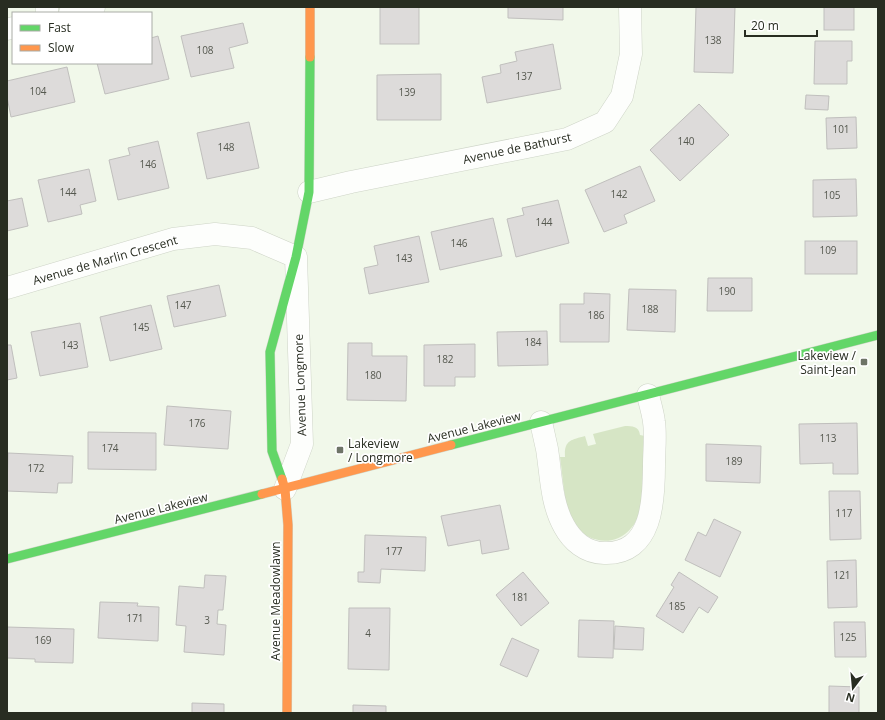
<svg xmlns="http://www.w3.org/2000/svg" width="885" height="720" viewBox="0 0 885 720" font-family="'Open Sans',sans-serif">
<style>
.green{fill:#d6e5c5}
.building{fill:#dddbda;stroke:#c0bfbd}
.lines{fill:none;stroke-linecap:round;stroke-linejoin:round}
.street-casing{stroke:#ced4c7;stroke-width:23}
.fast-casing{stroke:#ced4c7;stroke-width:10}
.slow-casing{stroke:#ced4c7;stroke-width:10}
.street{stroke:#fdfefc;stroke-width:22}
.fast{stroke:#63d668;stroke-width:9}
.slow{stroke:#ff974d;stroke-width:9}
.poi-dot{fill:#6e7467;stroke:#fff;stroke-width:1.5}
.labels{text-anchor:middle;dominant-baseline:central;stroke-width:3.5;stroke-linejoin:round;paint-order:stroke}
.number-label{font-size:10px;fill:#55584f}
.street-label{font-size:12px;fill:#282d21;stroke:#fff}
.poi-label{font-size:12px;fill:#282d21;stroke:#fff;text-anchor:end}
</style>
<rect width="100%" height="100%" fill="#f1f8ea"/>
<path class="green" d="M625 426C632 426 639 426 640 435L645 436 641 509C634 534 612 549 587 536 581 533 574 527 571 521 564 504 563 476 560 457H565C564 440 571 440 585 436L588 446 596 444 593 434Z"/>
<g class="building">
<rect x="380" y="7" width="39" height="37"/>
<polygon points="508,7 563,7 563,20 508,18"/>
<polygon points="696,7 735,7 733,73 694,72"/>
<rect x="824" y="7" width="30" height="23"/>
<polygon points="243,23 248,43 229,48 234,68 191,77 181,36"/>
<polygon points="158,36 169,79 105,94 97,63 151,63 151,38"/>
<polygon points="815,41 852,41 852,61 847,61 847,84 814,84"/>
<polygon points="553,44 561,89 487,103 482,77 501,73 500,65 517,61 515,52"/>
<polygon points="67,67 75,102 11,117 7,97 7,81"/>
<polygon points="441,74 441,120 377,120 377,75"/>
<polygon points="806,95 829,96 828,110 805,109"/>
<polygon points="699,104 729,135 680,181 650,150"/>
<polygon points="856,117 857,148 827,149 826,118"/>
<polygon points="249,122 259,168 207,179 197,133"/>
<polygon points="158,141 169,188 118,200 109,160 130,155 128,148"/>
<polygon points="640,166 655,201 624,215 627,223 604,232 585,190"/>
<polygon points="89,169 96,201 80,205 82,214 48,222 38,180"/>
<polygon points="856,179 857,216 813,217 813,180"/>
<polygon points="22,198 28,226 7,231 7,201"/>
<polygon points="558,200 569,243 516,257 507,219 524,215 522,208"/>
<polygon points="493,218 502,256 440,270 431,232"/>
<polygon points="419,236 429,282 369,294 364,268 378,265 374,246"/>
<rect x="805" y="241" width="52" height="33"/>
<polygon points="708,278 752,278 752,311 707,311"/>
<polygon points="219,285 226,316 174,327 167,296"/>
<polygon points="629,289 676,290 675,332 627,330"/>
<polygon points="584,293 610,294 609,342 560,342 560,304 584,304"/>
<polygon points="151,305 162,349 110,361 100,317"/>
<polygon points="80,323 88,367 40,376 31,332"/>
<polygon points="547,331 548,365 498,366 497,332"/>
<polygon points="348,343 372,343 372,356 407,356 406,401 347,400"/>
<polygon points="475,344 475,377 455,377 455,386 424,386 424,345"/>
<polygon points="7,345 11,345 17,378 7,380"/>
<polygon points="167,406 231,411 228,449 164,445"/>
<polygon points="857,423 858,474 833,474 833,463 800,464 799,424"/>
<polygon points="88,432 156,433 156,470 88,469"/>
<polygon points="706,444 761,446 760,483 706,481"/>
<polygon points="8,453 73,456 72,483 58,483 57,493 7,491"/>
<polygon points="829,491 860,491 861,539 830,540"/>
<polygon points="500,505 509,549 482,554 480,540 448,546 441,516"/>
<polygon points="714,519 741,532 720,577 685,560 698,532 706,536"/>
<polygon points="365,535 426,537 425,571 381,569 380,583 358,582 358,572 364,572"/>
<polygon points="856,560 857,607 828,608 827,561"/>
<polygon points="523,572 549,603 521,626 496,595"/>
<polygon points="679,572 718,597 708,613 699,607 683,633 656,616 674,587 671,585"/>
<polygon points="205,575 226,576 223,610 218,610 217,624 226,625 224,655 184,652 186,626 176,625 179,586 204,588"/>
<polygon points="100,602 138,603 137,606 159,607 158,641 98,638"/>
<polygon points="349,608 390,608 389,670 348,669"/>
<polygon points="579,620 614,621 613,658 578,657"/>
<polygon points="834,622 865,622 866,657 835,657"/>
<polygon points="615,626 644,628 643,650 614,649"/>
<polygon points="7,627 74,629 73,663 35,662 35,659 7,658"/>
<polygon points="512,638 539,650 527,677 500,665"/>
<polygon points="829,686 859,687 859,713 829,713"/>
<polygon points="192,703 224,704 224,713 192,713"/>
<polygon points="353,705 386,706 386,713 353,713"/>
</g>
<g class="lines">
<defs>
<g id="street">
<polyline points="47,13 47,7"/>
<polyline points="70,13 94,7"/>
<polyline points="7,29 13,28"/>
<polyline points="309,192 351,182 567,139 605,122 622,96 631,54 630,7"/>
<polyline points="7,288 173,239 215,234 252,238 296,257 302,444 285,489"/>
<path d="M541 422C543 431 545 440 547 449 551 474 551 503 564 526 572 541 586 553 604 553 653 555 654 499 654 465 654 451 656 436 654 422 653 413 650 404 648 395"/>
</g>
<g id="fast">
<polyline points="451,445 878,335"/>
<polyline points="282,479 272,451 270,352 296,257 309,192 310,57"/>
<polyline points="7,559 262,494"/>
</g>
<g id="slow">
<polyline points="310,57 310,7"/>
<polyline points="282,479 285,489 288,525 287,713"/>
<polyline points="262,494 451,445"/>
</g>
</defs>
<use href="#street" class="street-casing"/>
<use href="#fast" class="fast-casing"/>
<use href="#slow" class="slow-casing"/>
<use href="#street" class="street"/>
<use href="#fast" class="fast"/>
<use href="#slow" class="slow"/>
</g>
<g class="poi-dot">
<rect x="860" y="358" width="8" height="8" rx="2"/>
<rect x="336" y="446" width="8" height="8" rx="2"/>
</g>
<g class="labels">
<g class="number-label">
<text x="713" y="40">138</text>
<text x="205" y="50">108</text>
<text x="524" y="76">137</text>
<text x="38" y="91">104</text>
<text x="407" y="92">139</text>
<text x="841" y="129">101</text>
<text x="686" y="141">140</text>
<text x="226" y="147">148</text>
<text x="148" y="164">146</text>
<text x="68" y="192">144</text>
<text x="619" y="194">142</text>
<text x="832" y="195">105</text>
<text x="544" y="222">144</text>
<text x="459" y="243">146</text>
<text x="828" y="250">109</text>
<text x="404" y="258">143</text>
<text x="727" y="291">190</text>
<text x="183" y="305">147</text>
<text x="650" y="309">188</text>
<text x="596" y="315">186</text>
<text x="141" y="327">145</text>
<text x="533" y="342">184</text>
<text x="70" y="345">143</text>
<text x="445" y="359">182</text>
<text x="373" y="375">180</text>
<text x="197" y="423">176</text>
<text x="828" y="438">113</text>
<text x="110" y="448">174</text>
<text x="734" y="461">189</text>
<text x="36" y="468">172</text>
<text x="844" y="513">117</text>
<text x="394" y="551">177</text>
<text x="842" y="575">121</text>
<text x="520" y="597">181</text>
<text x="677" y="606">185</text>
<text x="135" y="618">171</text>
<text x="207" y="620">3</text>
<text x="368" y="633">4</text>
<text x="848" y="637">125</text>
<text x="43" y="640">169</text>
</g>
<g class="street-label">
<text transform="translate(517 148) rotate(-12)">Avenue de Bathurst</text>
<text transform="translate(105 260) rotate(-16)">Avenue de Marlin Crescent</text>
<text transform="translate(300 385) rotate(-92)">Avenue Longmore</text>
<text transform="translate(474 427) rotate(-14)">Avenue Lakeview</text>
<text transform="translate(161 508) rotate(-14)">Avenue Lakeview</text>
<text transform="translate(275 601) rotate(-90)">Avenue Meadowlawn</text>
</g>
<g class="poi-label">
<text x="856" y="355">Lakeview /<tspan x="856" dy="14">Saint-Jean</tspan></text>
<text x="348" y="443" text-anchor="start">Lakeview<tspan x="348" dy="14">/ Longmore</tspan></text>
</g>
</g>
<rect width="885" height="720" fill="none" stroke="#282d21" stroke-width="16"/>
<rect x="12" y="12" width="140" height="52" fill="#ffffff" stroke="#a9aba6"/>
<rect x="20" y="25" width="20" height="6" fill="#63d668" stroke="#a9aba6"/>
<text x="48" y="32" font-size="12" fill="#282d21">Fast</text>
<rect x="20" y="45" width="20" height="6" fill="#ff974d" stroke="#a9aba6"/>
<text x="48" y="52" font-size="12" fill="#282d21">Slow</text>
<g transform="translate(853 688) rotate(196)" stroke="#ffffff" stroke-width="3" paint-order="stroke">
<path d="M0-3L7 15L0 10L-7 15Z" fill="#282d21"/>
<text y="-6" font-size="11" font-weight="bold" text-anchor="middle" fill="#282d21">N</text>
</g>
<path d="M745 30v6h72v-6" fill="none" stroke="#282d21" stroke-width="2"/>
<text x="751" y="30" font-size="12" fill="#282d21" stroke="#ffffff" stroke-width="3" paint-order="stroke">20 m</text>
</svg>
